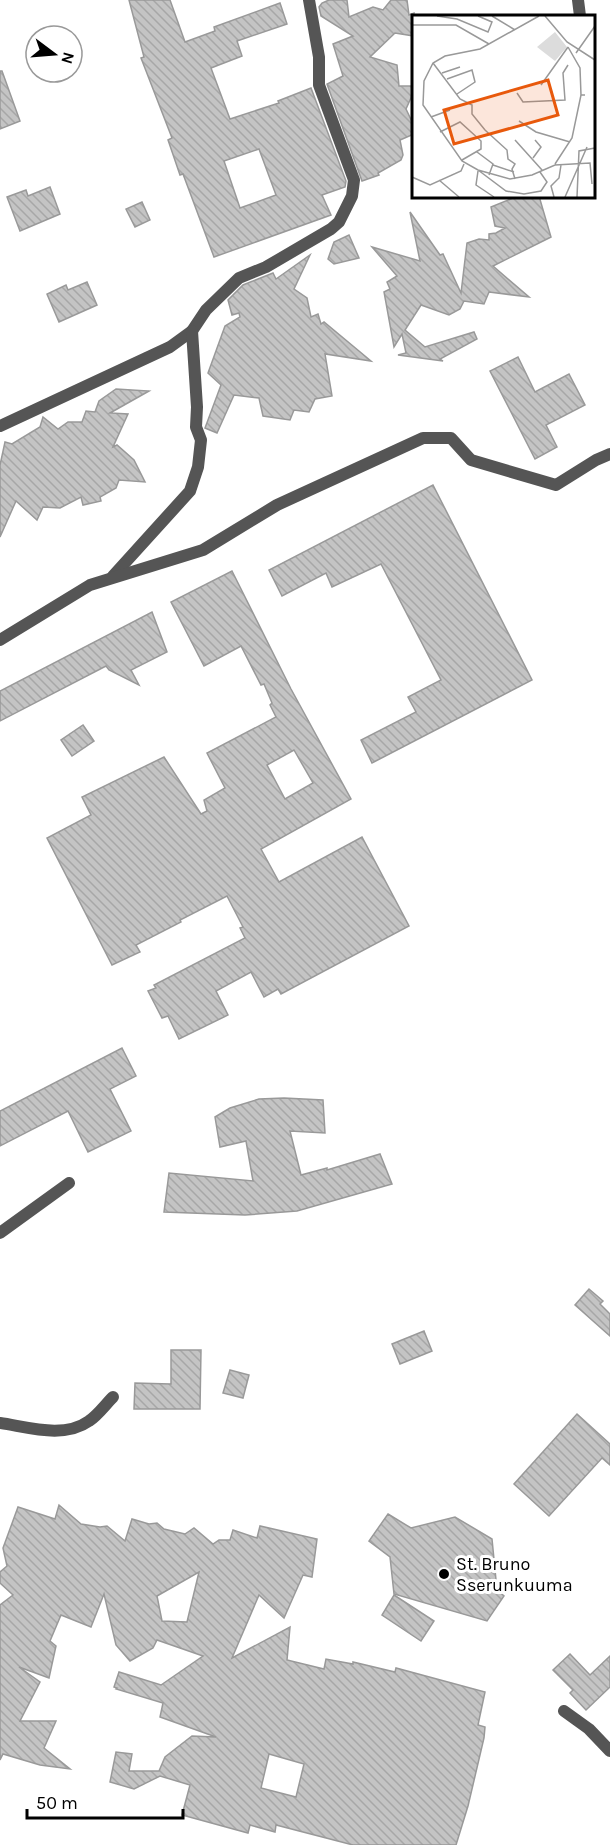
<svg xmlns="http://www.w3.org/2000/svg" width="610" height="1845" viewBox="0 0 610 1845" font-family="Karla,sans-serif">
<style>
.building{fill:url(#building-back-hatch);stroke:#999;stroke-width:1.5;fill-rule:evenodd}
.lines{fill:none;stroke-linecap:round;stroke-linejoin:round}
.street{stroke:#555;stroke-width:12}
.poi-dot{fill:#000;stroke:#fff;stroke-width:2}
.labels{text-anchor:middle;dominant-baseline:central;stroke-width:6;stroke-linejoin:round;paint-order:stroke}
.poi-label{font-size:18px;fill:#000;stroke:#fff;text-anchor:start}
.inset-road{fill:none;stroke:#999;stroke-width:1.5}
.view{fill:#e8590c;fill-opacity:0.15;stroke:#e8590c;stroke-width:3}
.inset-edge{fill:none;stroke:#000;stroke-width:3}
</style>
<defs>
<pattern id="building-back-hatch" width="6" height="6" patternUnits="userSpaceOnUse" patternTransform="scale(1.5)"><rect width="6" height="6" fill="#c4c4c4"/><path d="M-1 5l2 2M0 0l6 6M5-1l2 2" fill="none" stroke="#a7a7a7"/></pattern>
</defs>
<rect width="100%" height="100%" fill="#fff"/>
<g class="building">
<path d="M129 0H170L185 42 215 31 214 27 280 3 287 24 237 41 242 56 211 68 230 119 279 103 278 101 311 88 346 181 345 187 322 195 331 215 214 257 183 174 180 175 168 140 172 138 141 58 144 57ZM259 149 276 195 240 208 224 161Z"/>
<polygon points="329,0 347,0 349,17 373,7 383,10 391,0 407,0 409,15 414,13 414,36 395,33 370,57 397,65 399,86 414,86 414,91 406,109 414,126 414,134 400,140 403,155 401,160 378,173 379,175 362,181 327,84 343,76 333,44 353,36 321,16 319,7 322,3"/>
<polygon points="0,71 2,71 20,121 0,129"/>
<polygon points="50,187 60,214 20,231 7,197 26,190 28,196"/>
<polygon points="518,196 539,196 551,237 493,266 529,297 489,292 484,304 464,301 460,309 449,315 421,305 405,330 425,347 474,332 477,339 440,359 443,361 398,355 406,353 402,334 394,347 384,292 390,289 387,282 397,276 372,247 420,261 410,212 440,255 443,254 461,293 467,243 479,239 489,240 489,234 496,233 505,228 495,226 491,207"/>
<polygon points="142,202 150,220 135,227 126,209"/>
<polygon points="349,235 359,258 334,264 328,259 334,242"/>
<polygon points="310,255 294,289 307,298 311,317 318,314 321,324 324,322 371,361 325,354 332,396 315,399 309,412 294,410 290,420 263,416 259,398 234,395 217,433 205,428 221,385 208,373 225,326 240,317 239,313 232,315 228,300 243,285 273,273 276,279"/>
<polygon points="87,282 97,305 59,322 47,294 66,285 68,290"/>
<polygon points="518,357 535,392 569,374 585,405 546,425 557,447 535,459 490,371"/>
<polygon points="116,389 149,391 110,413 128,414 113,447 117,445 134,460 145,482 119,480 116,488 100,497 101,501 83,505 81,497 60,508 43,507 37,520 16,501 0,537 0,465 5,442 12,444 40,427 43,417 58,429 68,422 82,422 86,411 95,412 99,401"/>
<polygon points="433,485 532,680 372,763 361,740 416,712 408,697 441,680 381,564 332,587 326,573 282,596 269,570"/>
<path d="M232 571 291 689 351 799 261 849 279 882 362 837 409 926 281 994 278 989 264 997 251 972 216 991 228 1015 179 1039 168 1016 162 1018 148 991 156 988 154 985 245 938 240 928 243 927 227 896 180 920 181 922 136 945 140 952 112 965 47 838 91 815 82 797 164 757 201 814 207 811 204 800 225 788 207 753 276 717 270 705 272 703 264 684 261 685 241 646 204 666 171 602ZM294 750 313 783 285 799 267 765Z"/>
<polygon points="152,612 167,652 131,670 139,685 109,670 106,666 0,721 0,691"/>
<polygon points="83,725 94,741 72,756 61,740"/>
<polygon points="122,1048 136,1076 110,1089 131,1131 88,1152 68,1111 0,1146 0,1111"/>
<polygon points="284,1098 323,1100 325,1133 290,1131 301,1175 327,1168 327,1170 380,1154 392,1184 297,1211 245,1215 164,1212 169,1173 253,1181 246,1141 220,1147 215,1117 230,1108 259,1099"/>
<polygon points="589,1289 603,1301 600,1304 610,1314 610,1336 575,1305"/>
<polygon points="424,1331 432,1351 400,1364 392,1344"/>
<polygon points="171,1350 201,1350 200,1409 134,1409 135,1383 171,1384"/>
<polygon points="230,1370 249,1375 243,1398 223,1393"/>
<polygon points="577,1414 610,1444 610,1465 602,1458 549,1516 514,1484"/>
<path d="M59 1505 81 1524 100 1527 107 1526 125 1541 132 1519 149 1524 157 1523 164 1529 185 1534 194 1528 213 1544 219 1540H230L233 1530 257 1538 260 1526 317 1539 312 1577 303 1575 284 1618 259 1595 232 1658 290 1627 287 1660 324 1669 326 1659 353 1664V1662L395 1672 396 1668 485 1692 478 1725 485 1727 484 1738 468 1806 456 1845H353L276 1825 275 1832 250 1825 248 1833 182 1815 190 1785 160 1776 134 1789 110 1782 116 1752 132 1754 129 1771H159L165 1757 192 1736 216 1737 160 1717 163 1703 116 1689 117 1688 114 1687 119 1672 161 1685 203 1656 157 1640 153 1648 130 1661 116 1645 104 1594 91 1627 61 1615 50 1641 56 1646 49 1678 19 1667 40 1682 20 1721H56L44 1748 70 1769 40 1765 3 1754 0 1760V1605L13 1595 0 1583V1572L7 1566 3 1548 18 1507 55 1519ZM199 1572 187 1622 162 1621 157 1596ZM269 1754 304 1764 296 1797 261 1788Z"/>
<polygon points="388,1514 411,1528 455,1517 492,1539 497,1590 504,1596 487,1621 394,1594 390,1557 369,1541"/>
<polygon points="394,1595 434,1621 421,1641 382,1615"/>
<polygon points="570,1654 590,1675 610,1656 610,1687 586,1710 570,1693 573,1690 553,1670"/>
</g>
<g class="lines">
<g class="street">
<polyline points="578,0 580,16"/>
<polyline points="0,426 170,347 192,331 206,310 239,278 266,267 331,229 339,222 352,196 354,180 319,85 319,57 309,0"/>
<polyline points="113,576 190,491 198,467 201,440 196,427 197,407 192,331"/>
<polyline points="0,640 90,585 203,550 277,505 423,438 451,438 471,460 556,485 596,460 610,454"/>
<polyline points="0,1233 69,1183"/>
<path d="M0 1423C28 1427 64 1439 89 1421 98 1415 105 1405 113 1397"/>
<polyline points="564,1711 589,1729 610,1751"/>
</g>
</g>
<circle class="poi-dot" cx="444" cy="1574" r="6"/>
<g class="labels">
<g class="poi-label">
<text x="456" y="1564">St. Bruno<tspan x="456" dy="21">Sserunkuuma</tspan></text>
</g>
</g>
<g transform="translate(412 15)">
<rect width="183" height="183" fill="#fff"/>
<path d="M143 17 155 32 143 46 125 32Z" fill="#dcdcdc"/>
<path class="inset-road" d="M25 1 45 4 76 17 80 7 66 1M80 1 103 15M127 1 68 34 33 41 21 48 12 66 11 90 50 146 66 155 98 164 120 160 143 150 178 148 180 169M133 1 155 27 183 45M0 10H44L77 29M156 32 168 53 169 80H173M164 38 183 11M21 48 48 84 60 90V99L73 115 95 135 96 144 103 149 100 154 103 164M30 58 48 52M35 64 60 55 63 67 45 79M129 70 156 32M105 78 111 87 153 85 151 58 156 50M19 102 38 95M107 106 124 117 158 127M28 117 48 107 69 126V134L50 145M103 125 130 155M65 137 81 149 77 160M121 143 129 132 123 125M143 149 160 123 169 80M81 150 102 157M66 155 94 176 112 179 129 176 135 167 128 157M66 156 64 170 82 182M0 162 18 170 49 156 52 149M27 165 47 182M142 182 139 171 147 163 149 150M153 182 175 132M165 182 167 136 183 133"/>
<path class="view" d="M136 65 146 100 42 129 32 95Z"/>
<rect width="183" height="183" class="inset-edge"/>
</g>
<g transform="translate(54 54) rotate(106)"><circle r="28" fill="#ffffff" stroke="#999999" stroke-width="1.5"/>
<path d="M0-4.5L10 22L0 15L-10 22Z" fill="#000000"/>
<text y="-9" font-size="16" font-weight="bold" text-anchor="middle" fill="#000000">N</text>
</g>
<path d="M27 1809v9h156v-9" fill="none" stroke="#000000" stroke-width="3"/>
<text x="36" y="1809" font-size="18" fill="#000000" stroke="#ffffff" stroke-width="4.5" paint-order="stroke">50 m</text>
</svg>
